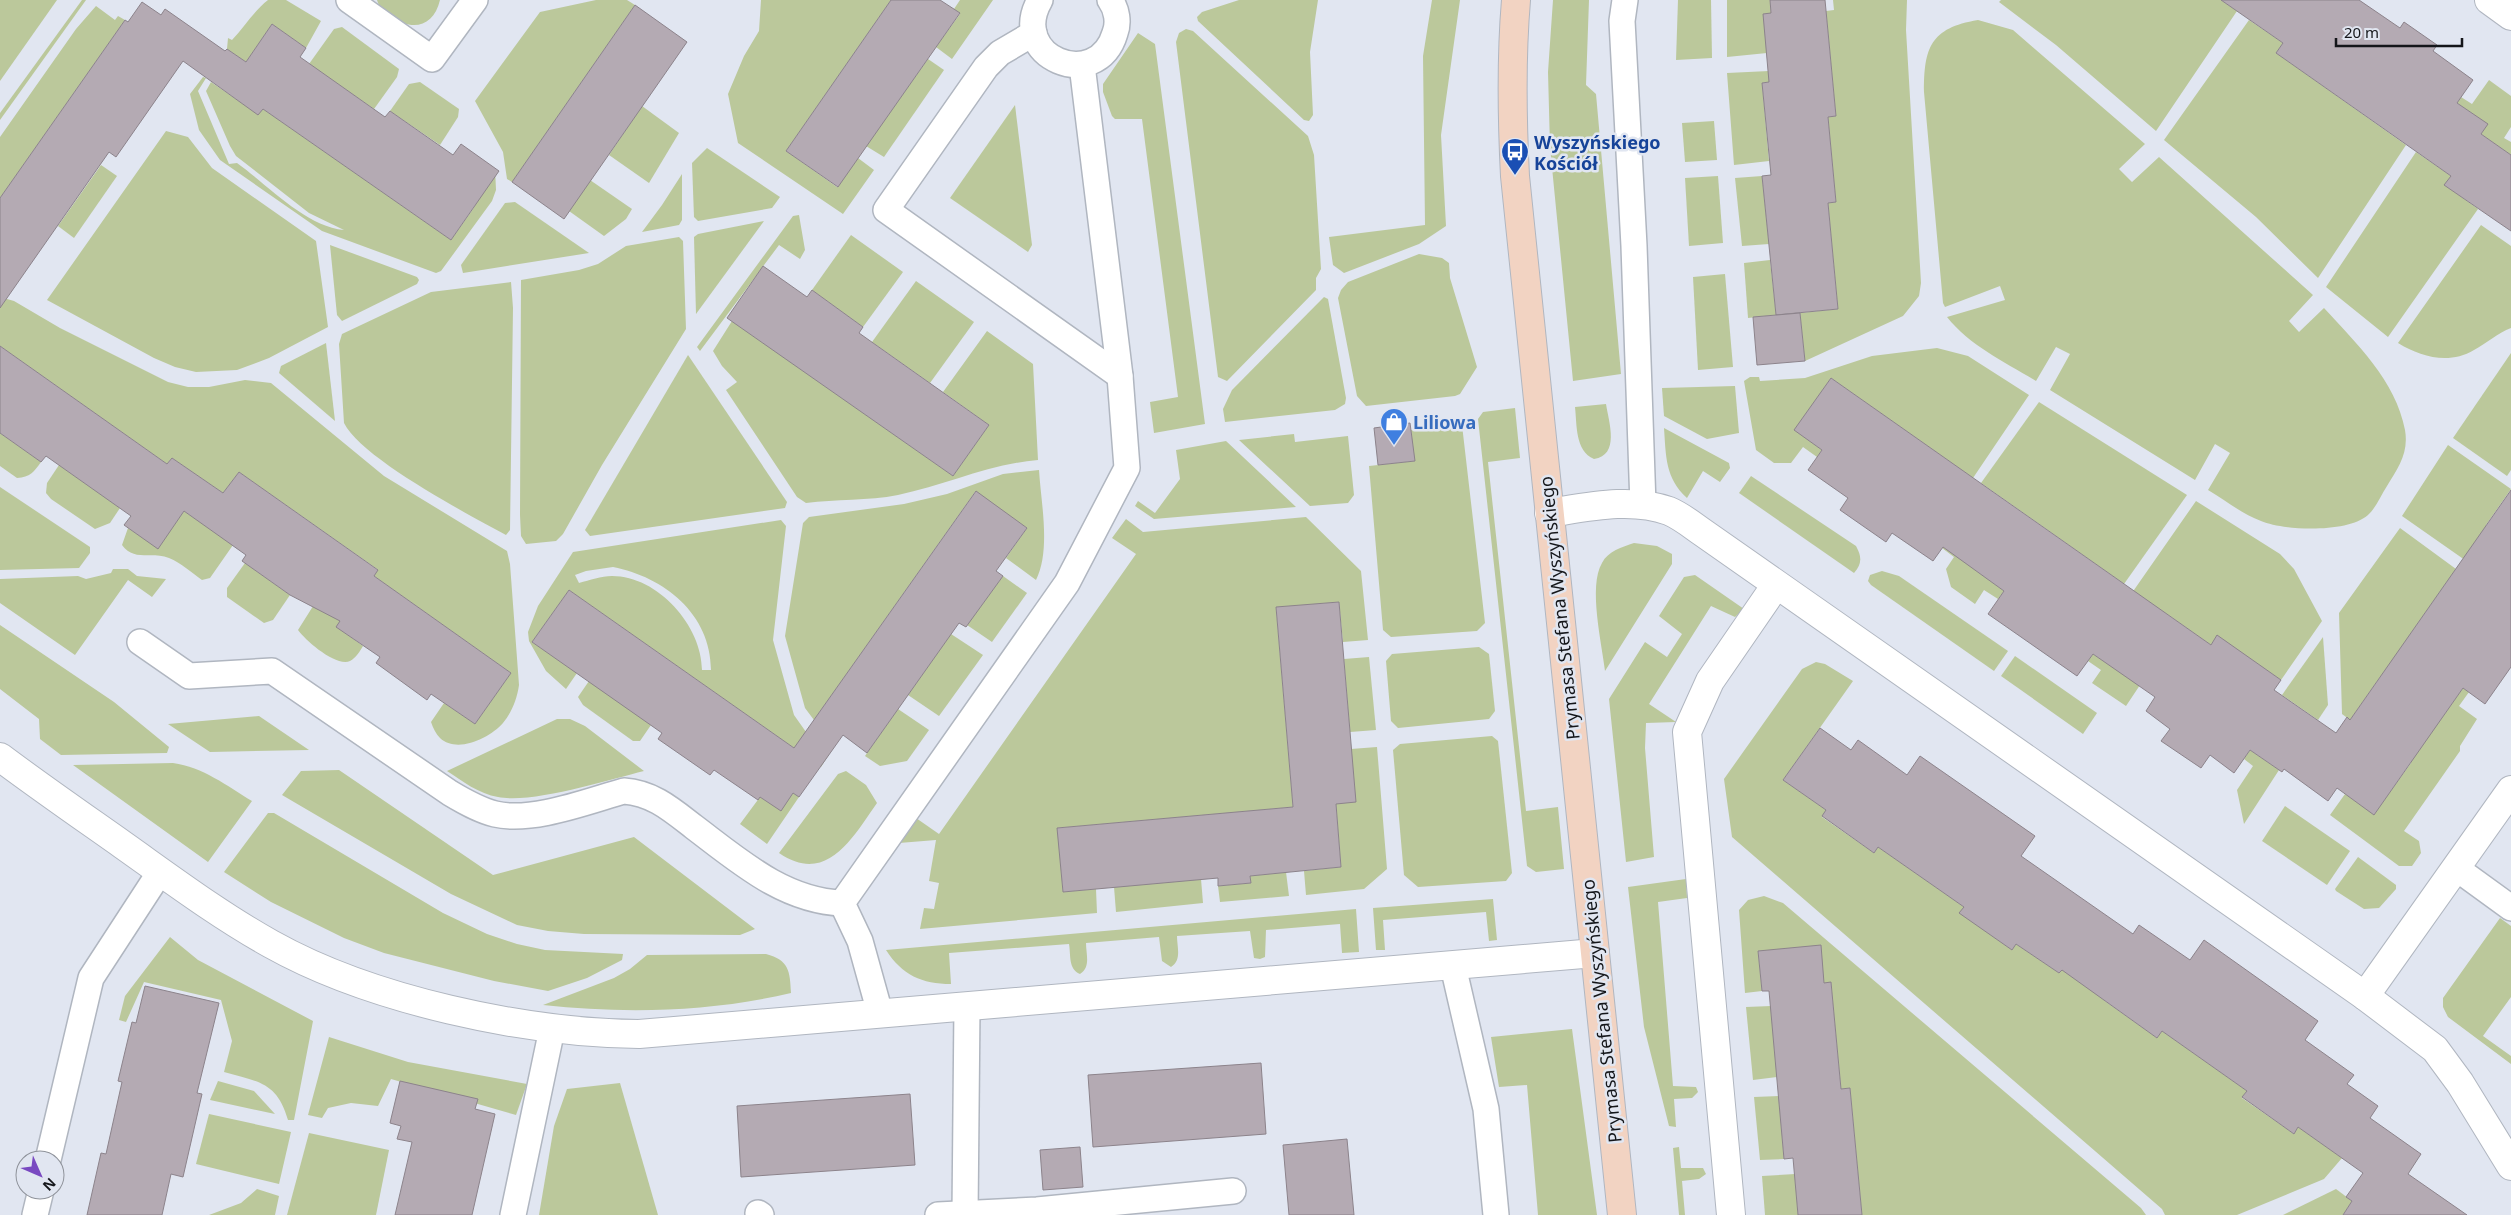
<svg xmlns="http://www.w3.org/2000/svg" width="2511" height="1215" viewBox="0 0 2511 1215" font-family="'Noto Sans',sans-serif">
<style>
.green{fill:#bbc89b;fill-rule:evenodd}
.building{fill:#b4aab3;stroke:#8c838b}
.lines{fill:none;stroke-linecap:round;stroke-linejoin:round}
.lane-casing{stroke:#b0b6c0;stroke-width:28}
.street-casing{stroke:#b0b6c0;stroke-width:30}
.secondary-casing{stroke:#b0b6c0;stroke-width:30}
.lane{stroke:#fff;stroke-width:25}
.street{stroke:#fff;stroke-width:28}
.secondary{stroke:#f2d3c2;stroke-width:28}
.labels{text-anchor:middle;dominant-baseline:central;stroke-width:5;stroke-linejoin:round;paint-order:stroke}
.transit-label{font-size:18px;font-weight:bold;fill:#164399;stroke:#e1e6f1;text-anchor:start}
.shop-label{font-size:18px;font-weight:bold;fill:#366cbe;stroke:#e1e6f1;text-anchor:start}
.street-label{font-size:18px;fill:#14161a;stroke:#e1e6f1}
</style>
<rect width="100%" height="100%" fill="#e1e6f1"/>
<g class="green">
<polygon points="0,0 57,0 0,81"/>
<polygon points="82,0 86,0 0,120 0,113"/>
<path d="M268 0H286L321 21 306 48 272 24 246 62 227 49 228 38 232 40C244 27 254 11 268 0Z"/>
<path d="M377 0H440C434 26 413 32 392 17 385 13 379 8 377 0Z"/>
<polygon points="596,0 627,0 635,5 512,182 507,179 503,152 475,101 540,12"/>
<polygon points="761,0 891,0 786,151 837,187 858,158 874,170 843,214 738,143 728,94 744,56 759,31"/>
<polygon points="960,0 993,0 952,59 936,47 960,14 954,9"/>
<polygon points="1239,0 1318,0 1310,52 1313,115 1309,121 1304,120 1198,21 1197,17 1202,12"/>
<polygon points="1432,0 1460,0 1441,135 1446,226 1419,244 1344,273 1333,265 1329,237 1425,225 1423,56"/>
<polygon points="1553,0 1589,0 1586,85 1596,94 1621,374 1573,381 1550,147 1548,72"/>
<polygon points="1678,0 1711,0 1712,58 1676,60"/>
<polygon points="1727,0 1770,0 1771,13 1767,53 1727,57"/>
<polygon points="1833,0 1907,0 1906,30 1921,283 1919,296 1903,316 1805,361 1800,313 1838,309 1828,203 1836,202 1828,117 1836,116 1826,11 1834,10"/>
<polygon points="2001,0 2221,0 2237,11 2156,131 2056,45 1999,2"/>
<polygon points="96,6 115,20 118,16 125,20 0,198 0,137 76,29"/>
<path d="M1978 20 2013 30 2145 144 2119 169 2132 182 2159 157 2313 295 2289 321 2299 332 2324 308C2356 343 2396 381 2405 430 2409 453 2398 468 2387 486 2381 495 2376 508 2368 515 2348 533 2285 531 2261 521 2242 514 2225 500 2208 490L2230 453 2215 444 2195 480 2050 390 2070 354 2056 347 2036 381C2005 362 1970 346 1947 317L2005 300 2000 286 1945 307 1943 303 1924 92C1924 48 1930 28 1978 20Z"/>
<polygon points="2249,20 2283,43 2276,53 2406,145 2318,278 2256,217 2164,140"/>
<polygon points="342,27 399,69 397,77 374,109 309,64 334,29"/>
<polygon points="1186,29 1193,31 1308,136 1314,155 1321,269 1316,278 1316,290 1227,381 1218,377 1176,42 1179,33"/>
<polygon points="1138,33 1155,44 1205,424 1154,433 1150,402 1178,397 1142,119 1115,119 1112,116 1103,92 1103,84"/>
<polygon points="928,59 944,70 884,157 866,146"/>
<polygon points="1769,71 1769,82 1762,83 1769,161 1734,165 1727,73"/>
<path d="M203 77 206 78 198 91 229 164 237 163C269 186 305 226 344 230L309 213 236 156 230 146 206 91 211 82 258 114 263 109 451 240 473 209 495 168 496 190 492 201 441 271 436 273 322 231 220 160 199 130 190 94Z"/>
<polygon points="2489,80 2511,96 2511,127 2504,138 2511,142 2511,155 2481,134 2487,124 2457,103 2461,97 2472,104"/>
<polygon points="420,82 459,109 458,117 440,145 390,111 409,84"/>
<polygon points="1015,105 1032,245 1028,252 950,198"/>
<polygon points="642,106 679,133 649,183 609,155"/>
<polygon points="1714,121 1717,160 1685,162 1682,123"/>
<polygon points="166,131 188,137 212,168 316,241 328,327 269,358 237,370 196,372 175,367 154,358 47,300"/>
<polygon points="707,148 780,197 772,208 698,221 694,217 692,163"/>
<polygon points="2416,152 2451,176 2445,185 2478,209 2388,337 2326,287"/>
<polygon points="101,165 117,176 74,238 58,226"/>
<polygon points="682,174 682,220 679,225 642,232 662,205"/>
<polygon points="1718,176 1723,243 1689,246 1685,178"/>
<polygon points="1762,176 1769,244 1742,246 1735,178"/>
<polygon points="590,180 632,209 626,219 604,236 569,211"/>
<polygon points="515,202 589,253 463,273 461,265 505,203"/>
<polygon points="799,215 805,250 800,259 779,245 700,351 697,347 793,216"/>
<polygon points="764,221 696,314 694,237 698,234"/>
<path d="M2481 225 2511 246V328C2498 333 2487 343 2474 350 2449 365 2421 357 2398 343Z"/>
<polygon points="851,235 903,272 863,327 812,290"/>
<polygon points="679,237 683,241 686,329 602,465 563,534 556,541 526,544 521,536 520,515 521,280 579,270 598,264 626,246"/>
<polygon points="330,245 417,277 419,280 417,284 342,321 337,315"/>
<polygon points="1419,254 1442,258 1449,263 1450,278 1477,367 1460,394 1455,396 1366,406 1357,396 1338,298 1341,290 1348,282"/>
<polygon points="1770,260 1776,315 1748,318 1744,263"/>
<polygon points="1725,274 1733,367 1698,370 1693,277"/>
<polygon points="916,281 974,322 930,383 872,342"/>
<path d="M511 282 513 308 510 530 506 535C469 515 361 458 344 423L339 344 342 334 431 292Z"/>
<path d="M0 297 14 301 60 328 168 382 188 387H209L245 380 271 383 384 476 507 551 510 564 519 685C517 699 512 712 503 723 490 738 457 754 440 738 436 734 433 728 431 722L444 703 475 724 511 673 374 576 377 569 239 472 223 493 172 458 167 464 0 346Z"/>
<polygon points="1324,297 1328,299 1346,398 1345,404 1335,410 1225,422 1223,409 1232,390"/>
<path d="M732 321 953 476 989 425 943 392 987 331 1033 364 1038 460C989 464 946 485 898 495 868 501 836 499 806 503L797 497 726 390 737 382 722 366 713 351Z"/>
<polygon points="326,343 335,421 279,373 281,366"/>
<polygon points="1937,348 1968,356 2029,395 1973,478 1831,378 1795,430 1822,450 1817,457 1803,447 1791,463 1774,463 1756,450 1744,381 1750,377 1759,377 1760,381 1805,378 1872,356"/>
<polygon points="2511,353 2511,470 2507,476 2453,438"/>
<polygon points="688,355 787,502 785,508 590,536 585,530"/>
<polygon points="1735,386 1739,433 1707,439 1664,416 1662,388"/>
<polygon points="2039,402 2187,495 2124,584 1981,483"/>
<path d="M1606 404C1609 423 1620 455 1594 459 1575 451 1577 425 1575 407Z"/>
<polygon points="1515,408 1520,458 1488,462 1526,811 1558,807 1564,869 1536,872 1527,866 1478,419 1483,412"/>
<polygon points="1462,425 1485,623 1477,631 1391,637 1383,630 1369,466 1414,461 1411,430"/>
<path d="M1664 428 1729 463 1730 468 1720 482 1703 471 1687 498C1665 478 1666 456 1664 428Z"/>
<path d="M0 433 41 462C34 472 30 477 17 478L0 466Z"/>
<polygon points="1294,434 1295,442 1348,436 1354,495 1348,503 1310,506 1239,440"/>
<polygon points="1226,441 1296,507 1154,519 1135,506 1138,501 1155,513 1180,479 1176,450"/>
<polygon points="2448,445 2511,489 2486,525 2495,532 2472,565 2402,516"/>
<polygon points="59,465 120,508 110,523 95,529 51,499 46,493 47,483"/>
<path d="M1039 470C1041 503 1051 550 1036 580L1006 558 1027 528 975 492 814 720 805 708 785 636 803 523 809 517 904 504 947 494 1003 474Z"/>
<path d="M1751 476 1856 546C1862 557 1862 564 1854 573L1739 493Z"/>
<polygon points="0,487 90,547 90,553 79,568 0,570"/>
<polygon points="2196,501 2280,554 2294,569 2322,621 2281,680 2217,636 2211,645 2167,614 2127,600"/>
<path d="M184 511 233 545 210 578 202 580C192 573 181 563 169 558 152 551 134 562 122 545L128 528 158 548Z"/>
<polygon points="1306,517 1361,571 1368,640 1343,642 1339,602 1276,608 1293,807 1058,828 1063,892 1096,889 1097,913 920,929 924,908 934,909 939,883 929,881 936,840 899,843 916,818 939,834 1136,554 1112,538 1126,519 1143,532"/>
<path d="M781 520 786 526 773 640 794 715 806 732 826 749 828 756 821 767 569 590 532 642 577 673 566 689 546 671 529 641 528 632 538 606 573 552ZM613 567C664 577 711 614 711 670H702C702 626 658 576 612 576 601 576 590 580 579 583L575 575 586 571Z"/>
<polygon points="2400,528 2456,569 2411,633 2389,683 2380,677 2350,720 2342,714 2339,613"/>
<polygon points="1949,539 1980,560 1974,569 2004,591 1998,599 1984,590 1975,604 1951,587 1946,569 1954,557 1942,548"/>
<path d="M1634 543 1657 546 1672 554V564L1605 671C1602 644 1588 586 1602 563 1608 551 1622 547 1634 543Z"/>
<polygon points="245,563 290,595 273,620 264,623 227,597 227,588"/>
<polygon points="113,569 128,569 137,576 166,579 152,597 128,580 75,655 0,603 0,579 78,576 86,579 111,573"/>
<polygon points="1882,571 1899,576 2008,651 1994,671 1871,585 1868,581 1870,575"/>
<polygon points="1695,575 1744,609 1735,617 1711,606 1649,704 1676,722 1646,723 1645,748 1654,857 1626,862 1609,699 1645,642 1667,657 1682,634 1659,616 1684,577"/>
<polygon points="1003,576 1027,593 992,642 967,625"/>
<path d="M315 603 341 621 337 627 363 646C360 651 356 658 350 661 336 667 306 641 298 630Z"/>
<polygon points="0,625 114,702 169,747 167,753 61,755 40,739 39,719 0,689"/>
<polygon points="951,634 983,655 939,716 908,695"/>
<polygon points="2323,637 2328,705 2318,720 2282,695"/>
<polygon points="1479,647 1489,654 1495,711 1489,719 1398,728 1391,721 1386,661 1392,654"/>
<polygon points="2093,654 2140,685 2126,706 2092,683 2101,670 2088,661"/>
<polygon points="2015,656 2097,713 2083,734 2001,676"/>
<polygon points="1369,657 1376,730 1350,732 1344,659"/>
<polygon points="1816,662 1825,664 1853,681 1783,780 1826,810 1822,817 1874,853 1878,847 1964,907 1960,913 2012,950 2016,944 2059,973 2066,965 2105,1001 2157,1038 2162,1031 2247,1091 2242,1098 2294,1134 2298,1127 2342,1158 2324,1179 2237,1215 2165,1215 2162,1209 1732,837 1724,779 1802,669"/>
<polygon points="589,681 651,725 640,741 633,741 583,705 578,697"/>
<polygon points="2463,688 2469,692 2459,706 2477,719 2460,746 2460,751 2404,831 2419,841 2421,853 2412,866 2399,866 2330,815 2345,794 2374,814 2411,763 2401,756 2432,712 2441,719"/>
<polygon points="898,709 929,730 907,761 880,766 865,756"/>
<polygon points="259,716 309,750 210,752 168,724"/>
<path d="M557 719H570L585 726 644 771C608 780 532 804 498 797 479 794 462 781 447 771Z"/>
<polygon points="1492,736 1498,741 1512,873 1506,881 1418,887 1404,875 1393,750 1400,744"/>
<polygon points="1377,747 1387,869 1364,889 1306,895 1304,871 1341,867 1336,804 1351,749"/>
<polygon points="2250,750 2279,770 2244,824 2237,790 2253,766 2244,759"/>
<path d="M173 763C203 767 227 786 252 801L208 862 73 765Z"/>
<polygon points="339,770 493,875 634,837 755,929 740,935 584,934 548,931 517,925 451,894 282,795 301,771"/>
<path d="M846 771 866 785 877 803C853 837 827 886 779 853L838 774Z"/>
<polygon points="793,793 799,797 767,844 740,824 760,797 781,810"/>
<polygon points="2285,806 2350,851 2327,885 2262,841"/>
<polygon points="268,813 274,813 443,913 487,934 517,944 545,950 623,954 622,960 587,978 548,991 494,981 384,953 344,938 271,902 224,872"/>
<polygon points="2358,857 2396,885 2396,889 2379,908 2364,909 2336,891 2335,889"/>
<polygon points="1286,872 1289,896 1220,902 1218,886 1251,883 1250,876"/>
<polygon points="1201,879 1203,903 1116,912 1114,887"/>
<polygon points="1686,879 1687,898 1658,902 1673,1086 1696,1087 1698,1092 1692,1098 1674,1099 1676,1127 1669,1126 1644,1027 1628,887"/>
<polygon points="1764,896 1783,903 2141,1208 2146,1215 1862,1215 1850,1088 1841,1089 1831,983 1824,983 1758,951 1762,991 1745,993 1739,910 1748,900"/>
<polygon points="1493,899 1497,940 1489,941 1486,912 1383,920 1385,950 1376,950 1373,908"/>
<path d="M1356 909 1359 952 1342 953 1340 924 1266 930 1265 957 1260 959 1254 958 1250 931 1177 936C1177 947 1182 960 1171 967L1162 961 1159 937 1086 943C1086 954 1091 967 1080 974 1068 969 1071 955 1069 944L949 953 951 984C922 984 902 975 886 950Z"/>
<polygon points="2500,918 2511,926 2511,997 2483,1036 2511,1056 2511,1064 2448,1017 2443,1007 2443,998"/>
<path d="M170 937 198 960 313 1021 294 1120H288C277 1082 259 1082 224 1072L232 1041 221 1000 144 982 126 1022 119 1020 125 996Z"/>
<path d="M766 954C789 960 790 971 791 993 710 1012 626 1014 543 1005L614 978 630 969 647 955Z"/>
<polygon points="1771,1006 1777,1077 1753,1080 1746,1007"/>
<polygon points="1572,1029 1597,1215 1538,1215 1527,1085 1499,1087 1491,1037"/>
<polygon points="329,1037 408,1062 527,1084 516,1115 391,1079 378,1106 351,1103 328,1108 322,1118 308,1115"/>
<polygon points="218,1081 254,1091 275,1114 210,1100"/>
<polygon points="620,1083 658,1215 539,1215 554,1126 567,1089"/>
<polygon points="1779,1096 1784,1159 1760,1160 1754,1097"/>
<polygon points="209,1114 291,1132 279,1184 196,1164"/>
<polygon points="309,1133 389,1150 376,1215 287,1215"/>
<polygon points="1679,1147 1681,1168 1703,1168 1706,1174 1699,1179 1682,1181 1685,1215 1679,1215 1673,1148"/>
<polygon points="1795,1174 1798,1215 1765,1215 1762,1176"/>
<polygon points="257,1189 279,1196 275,1215 209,1215 241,1203"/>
<polygon points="2336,1189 2352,1201 2343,1215 2283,1215"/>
</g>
<g class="building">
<polygon points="891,0 940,0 960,13 838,187 786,151"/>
<polygon points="1770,0 1825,0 1836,116 1828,117 1836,202 1828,203 1838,309 1776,315 1762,176 1771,175 1762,83 1769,82 1763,14 1771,13"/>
<polygon points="2221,0 2359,0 2400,28 2404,22 2437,45 2433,51 2473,80 2457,103 2488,124 2481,134 2511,155 2511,231 2444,185 2451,176 2276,53 2283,43"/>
<polygon points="142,2 161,15 165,9 225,51 227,49 246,62 272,24 306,48 300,57 385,117 390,111 453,155 461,144 499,171 451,240 263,109 258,115 183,61 116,157 109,152 0,308 0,198 125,20 128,22"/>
<polygon points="635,5 687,42 564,219 512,182"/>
<polygon points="763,266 807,297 812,290 863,327 859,333 989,425 953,476 727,318"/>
<polygon points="1800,313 1805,361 1757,365 1753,317"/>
<polygon points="0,346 167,464 172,458 223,493 239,472 378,570 374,576 511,673 475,724 431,694 427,700 376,663 380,657 336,627 340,621 290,595 242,561 246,555 184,511 158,549 124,525 131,516 46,456 41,462 0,433"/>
<polygon points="1831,378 2211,645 2217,635 2281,680 2274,690 2336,733 2347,717 2350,720 2511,490 2511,667 2485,704 2463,688 2374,815 2337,788 2328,801 2284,769 2282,772 2250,750 2234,773 2210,755 2201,768 2161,741 2170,729 2146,711 2155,697 2093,654 2077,676 1988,614 2004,591 1943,547 1933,561 1892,533 1886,542 1840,510 1848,498 1808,470 1822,450 1794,430"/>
<polygon points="1410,423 1415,461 1378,465 1374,428"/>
<polygon points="976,491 1027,528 996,571 1003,576 966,627 959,623 867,753 843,735 799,797 793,793 781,811 760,797 758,800 714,770 710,775 658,739 662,733 532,642 569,590 794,748"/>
<polygon points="1339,602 1356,802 1336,804 1341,867 1250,876 1251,883 1218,886 1218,878 1063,892 1057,828 1293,807 1276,607"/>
<polygon points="1820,728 1851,750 1858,740 1907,775 1920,756 2035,836 2021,856 2133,934 2139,925 2190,960 2204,940 2318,1021 2305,1040 2354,1075 2347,1084 2378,1106 2370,1118 2421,1154 2408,1174 2467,1215 2343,1215 2352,1201 2346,1197 2363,1173 2298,1127 2294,1134 2242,1097 2247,1091 2162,1031 2157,1038 2062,970 2059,973 2016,944 2012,950 1959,913 1964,907 1878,847 1874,853 1822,816 1826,810 1783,780"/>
<polygon points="1821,945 1824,983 1831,982 1841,1089 1850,1088 1862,1215 1798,1215 1793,1158 1784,1159 1769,991 1762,991 1758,951"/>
<polygon points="145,986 219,1003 197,1093 202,1094 183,1177 171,1174 162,1215 87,1215 101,1153 106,1154 122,1082 118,1081 132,1022 136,1023"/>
<polygon points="1261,1063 1266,1134 1093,1147 1088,1075"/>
<polygon points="400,1081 478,1099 475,1109 495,1114 472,1215 395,1215 412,1142 397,1139 401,1126 390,1123"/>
<polygon points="910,1094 915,1165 741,1177 737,1106"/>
<polygon points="1347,1139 1354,1215 1289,1215 1283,1145"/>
<polygon points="1080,1147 1083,1187 1043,1190 1040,1150"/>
</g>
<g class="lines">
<defs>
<g id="lane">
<polyline points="349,0 432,59 475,0"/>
<path d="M1040 0C1007 57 1097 94 1115 33 1119 23 1117 9 1110 0"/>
<polyline points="1625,0 1622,21 1634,246 1643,505"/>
<polyline points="1034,33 1000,53 986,67 886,210 1120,376"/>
<path d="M140 642 189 676 272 671 450 793C465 802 479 810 495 814 532 823 588 801 624 791 653 793 672 810 694 827 739 861 784 901 842 903"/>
<polyline points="2456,868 2511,908"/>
<polyline points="1453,966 1486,1109 1496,1215"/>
<polyline points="880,1013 860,941 842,903 1067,583 1127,468 1120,376 1082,65"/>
<polyline points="48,1160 91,978 160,872"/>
<polyline points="758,1213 761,1215"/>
<polyline points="35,1215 41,1190"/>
<polyline points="513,1215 552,1029"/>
<polyline points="938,1215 1037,1210 1233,1191"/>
<polyline points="965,1215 967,1006"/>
</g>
<g id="street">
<polyline points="2489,0 2511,16"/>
<path d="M1549 513C1588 507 1631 497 1669 511 1681 516 1692 525 1702 532L2365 996 2435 1049 2460 1083 2511 1166"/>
<path d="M0 757C40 787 82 816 123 845 171 879 219 915 271 944 371 1000 525 1033 639 1034L1595 953"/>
<polyline points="2365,996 2511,790"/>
<polyline points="1731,1215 1687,732 1710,681 1776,585"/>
</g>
<path id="secondary" d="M1516 0C1511 59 1512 117 1515 176L1622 1215"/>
</defs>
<use href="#lane" class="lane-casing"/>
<use href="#street" class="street-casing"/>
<use href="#secondary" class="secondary-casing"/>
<use href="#lane" class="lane"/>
<use href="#street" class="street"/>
<use href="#secondary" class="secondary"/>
</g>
<defs>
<symbol id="bus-pin" viewBox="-11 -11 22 30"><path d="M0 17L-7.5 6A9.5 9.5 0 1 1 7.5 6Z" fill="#1a4fb4" stroke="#e1e6f1"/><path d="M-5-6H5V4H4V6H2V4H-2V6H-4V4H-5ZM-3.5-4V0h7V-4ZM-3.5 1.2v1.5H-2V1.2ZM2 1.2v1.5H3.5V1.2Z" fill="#fff"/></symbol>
<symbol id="shop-pin" viewBox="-11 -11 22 30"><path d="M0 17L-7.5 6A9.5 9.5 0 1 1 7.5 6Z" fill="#3f7fe0" stroke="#e1e6f1"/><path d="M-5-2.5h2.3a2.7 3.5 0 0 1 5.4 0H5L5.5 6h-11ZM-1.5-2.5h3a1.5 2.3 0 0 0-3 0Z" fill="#fff"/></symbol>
</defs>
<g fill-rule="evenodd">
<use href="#bus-pin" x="1499" y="136" width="32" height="43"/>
<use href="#shop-pin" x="1378" y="406" width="32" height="43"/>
</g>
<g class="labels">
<g class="transit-label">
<text x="1534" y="142">Wyszyńskiego<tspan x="1534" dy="21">Kościół</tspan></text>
</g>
<g class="shop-label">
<text x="1413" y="422">Liliowa</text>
</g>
<g class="street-label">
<text transform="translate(1559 608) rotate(-96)">Prymasa Stefana Wyszyńskiego</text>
<text transform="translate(1601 1011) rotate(-96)">Prymasa Stefana Wyszyńskiego</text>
</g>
</g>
<g transform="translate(40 1175) rotate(135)"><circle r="24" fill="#e1e6f1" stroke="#8f939b"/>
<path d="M0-4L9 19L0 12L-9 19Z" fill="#7949c1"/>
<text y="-8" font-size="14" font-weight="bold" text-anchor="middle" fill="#14161a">N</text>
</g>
<path d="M2336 38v8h126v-8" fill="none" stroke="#14161a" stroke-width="2.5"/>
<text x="2344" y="38" font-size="15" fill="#14161a" stroke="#e1e6f1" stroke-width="4" paint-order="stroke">20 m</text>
</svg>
